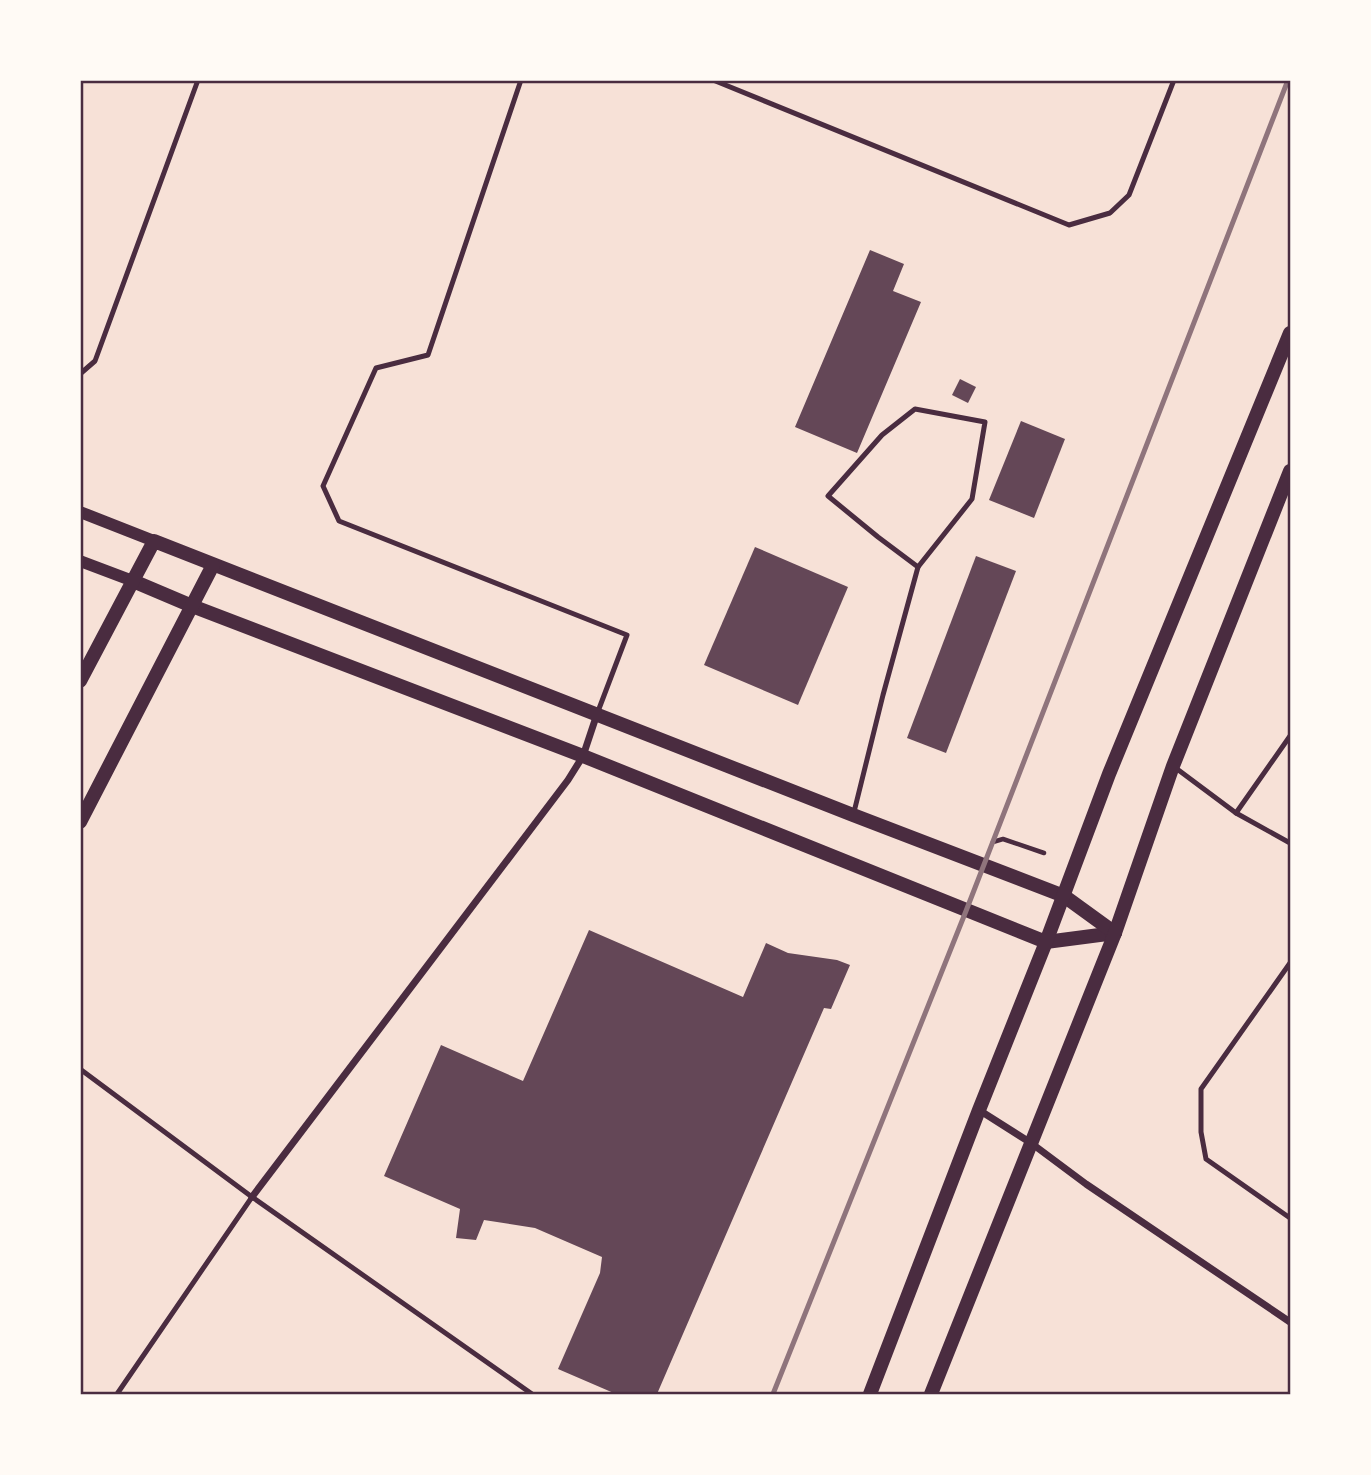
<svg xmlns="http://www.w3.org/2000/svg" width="1371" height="1475" viewBox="0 0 1371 1475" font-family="'Work Sans',sans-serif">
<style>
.building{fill:#644757}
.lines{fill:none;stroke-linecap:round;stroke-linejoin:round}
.path{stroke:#4a2c40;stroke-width:4.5}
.service{stroke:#4a2c40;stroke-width:5}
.minor{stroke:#4a2c40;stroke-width:7}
.tertiary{stroke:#4a2c40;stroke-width:12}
.secondary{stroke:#4a2c40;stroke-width:14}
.rail{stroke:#8f747c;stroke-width:5}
.neatline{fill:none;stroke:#4a2c40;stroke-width:2.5}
</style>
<rect width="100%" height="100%" fill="#f7e1d7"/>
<g class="building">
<polygon points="870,250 904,264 893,291 921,302 857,453 795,427"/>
<polygon points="960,379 976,387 968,403 952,395"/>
<polygon points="1021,421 1065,439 1034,518 989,500"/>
<polygon points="755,547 848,587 798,705 704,665"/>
<polygon points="976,556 1016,571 946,753 907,738"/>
<polygon points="589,930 743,997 766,943 788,953 837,960 850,965 831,1009 824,1008 657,1394 616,1394 558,1369 600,1273 602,1257 535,1228 484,1220 476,1240 456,1238 460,1209 384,1176 441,1045 523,1081"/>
</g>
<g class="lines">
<polyline class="path" points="993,842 1003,839 1044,853"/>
<g class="service">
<polyline points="521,80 428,355 376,368 323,486 339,521 627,635 597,714"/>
<polyline points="713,80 1069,225 1110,213 1129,195 1174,80"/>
<polyline points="80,374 95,361 198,80"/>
<polygon points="915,409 985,422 972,499 918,567 878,537 828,496 882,435"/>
<polyline points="1173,766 1236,813 1290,843"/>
<polyline points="854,812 883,695 918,567"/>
<polyline points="1236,813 1290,736"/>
<polyline points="1290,963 1201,1089 1201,1132 1206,1159 1290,1218"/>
<polyline points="80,1069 252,1197 532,1394"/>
<polyline points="117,1394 252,1197"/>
</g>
<g class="minor">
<polyline points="979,1110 1031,1143 1086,1184 1290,1322"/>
<polyline points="252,1197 568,780 583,756 597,714"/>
</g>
<g class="tertiary">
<polyline points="80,512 154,541"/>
<polyline points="80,561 133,581"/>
</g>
<g class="secondary">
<polyline points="133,581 192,606 583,756 1046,942 1115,933"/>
<polyline points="80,681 154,541 853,815 1064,896 1115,933"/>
<polyline points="80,822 213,565"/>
<polyline points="870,1394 979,1110 1046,942 1109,774 1290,333"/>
<polyline points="931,1394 1115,933 1173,766 1290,471"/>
</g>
<polyline class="rail" points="773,1394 966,911 1288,80"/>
</g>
<rect width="1371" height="1475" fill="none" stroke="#fffaf5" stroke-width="164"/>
<rect x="82" y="82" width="1207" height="1311" class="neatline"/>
</svg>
